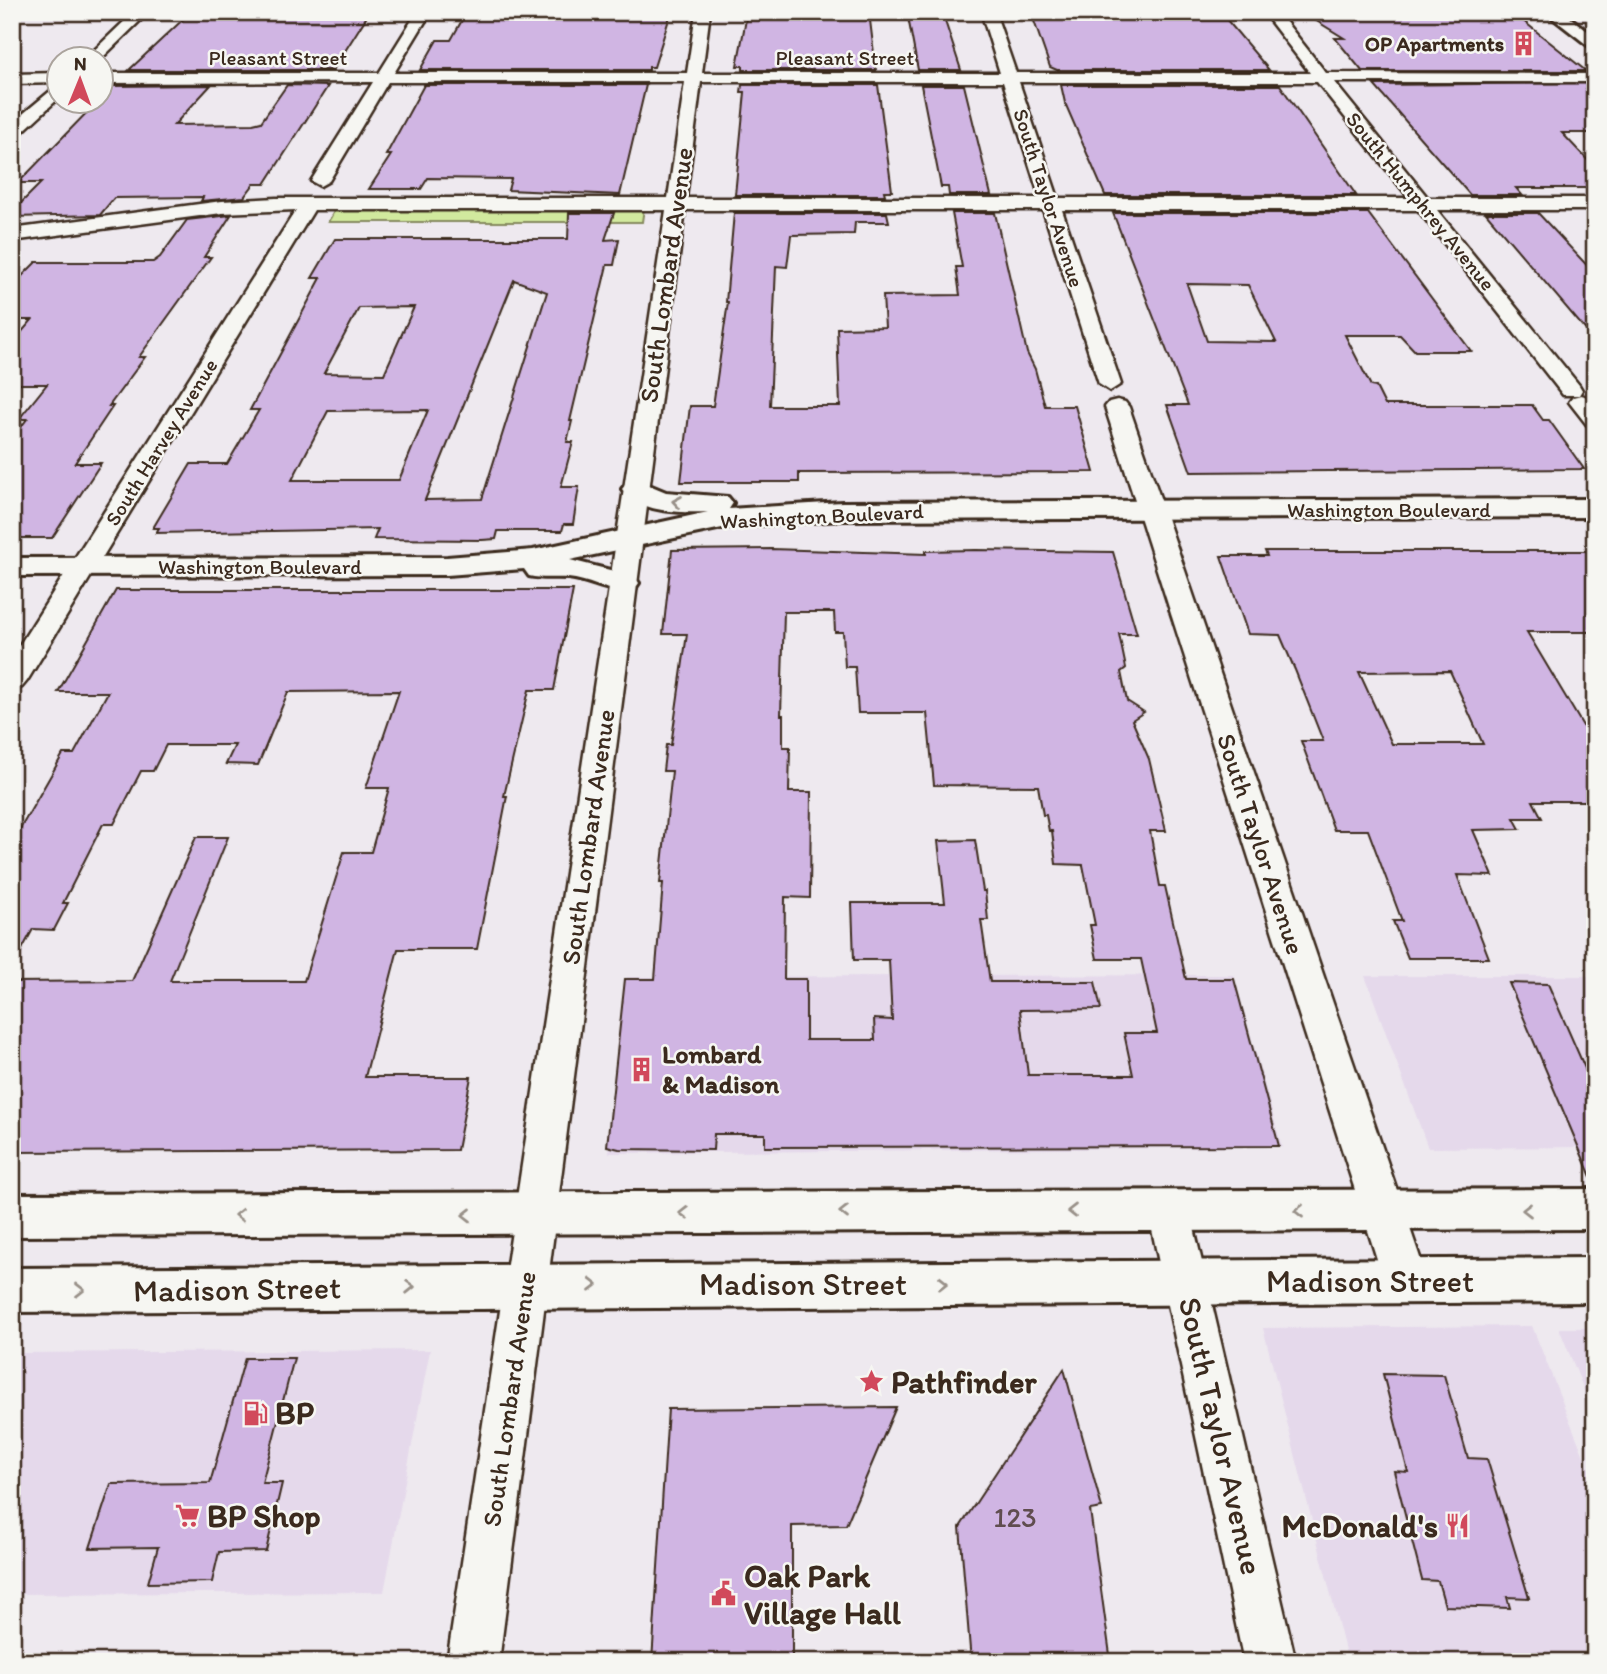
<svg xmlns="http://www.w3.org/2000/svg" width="1607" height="1674" viewBox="0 0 1607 1674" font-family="Itim,sans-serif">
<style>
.built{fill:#e5d9eb}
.green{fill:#d1e99e;stroke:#868a5e;stroke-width:2}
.building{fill:#d0b5e3;stroke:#3b2a1e;stroke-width:2;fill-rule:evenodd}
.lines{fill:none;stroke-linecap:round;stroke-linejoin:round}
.minor-casing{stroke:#3b2a1e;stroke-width:5}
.tertiary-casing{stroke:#3b2a1e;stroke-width:6}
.secondary-casing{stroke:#3b2a1e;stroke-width:6}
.minor{fill:#f6f6f2;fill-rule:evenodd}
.tertiary{fill:#f6f6f2;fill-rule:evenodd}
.secondary{fill:#f6f6f2;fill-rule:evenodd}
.oneway{stroke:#989088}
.labels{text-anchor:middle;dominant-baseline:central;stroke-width:5;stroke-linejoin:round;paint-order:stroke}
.far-poi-label{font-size:21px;font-weight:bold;fill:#3b2a1e;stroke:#f6f6f2;text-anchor:end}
.far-street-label{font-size:21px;fill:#3b2a1e;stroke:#f6f6f2}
.street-label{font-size:26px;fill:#3b2a1e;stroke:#f6f6f2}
.poi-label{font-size:26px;font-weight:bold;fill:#3b2a1e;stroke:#f6f6f2;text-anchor:start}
.near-number-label{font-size:28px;fill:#604d4f}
.near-street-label{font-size:32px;fill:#3b2a1e;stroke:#f6f6f2}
.near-poi-label{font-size:32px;font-weight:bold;fill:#3b2a1e;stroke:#f6f6f2;text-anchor:start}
</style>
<rect width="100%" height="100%" fill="#eee9ef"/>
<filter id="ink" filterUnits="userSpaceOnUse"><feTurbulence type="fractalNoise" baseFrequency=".0143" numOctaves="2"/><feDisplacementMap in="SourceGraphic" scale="14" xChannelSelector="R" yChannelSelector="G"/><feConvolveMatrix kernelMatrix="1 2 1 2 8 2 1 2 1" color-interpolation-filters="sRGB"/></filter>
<g filter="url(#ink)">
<g class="built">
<polygon points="1234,975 1282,1147 609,1153 627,977"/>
<polygon points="1365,976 1595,976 1595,1147 1428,1148"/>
<polygon points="1532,1326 1595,1484 1595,1662 1348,1662 1263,1328"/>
<polygon points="1559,1328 1595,1328 1595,1417"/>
<polygon points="430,1350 384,1592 12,1594 12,1353"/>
</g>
<polygon class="green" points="336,208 644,208 642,222 328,222"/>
<g class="building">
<polygon points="191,12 317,13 369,13 333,70 129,70"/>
<polygon points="660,12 660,16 670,16 654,67 649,67 649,70 420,70 437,40 451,40 466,13"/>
<polygon points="823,12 869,12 876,70 743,70 743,66 737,66 747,14"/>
<polygon points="907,12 942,12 961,70 918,70"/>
<polygon points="1036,12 1152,12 1156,20 1227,20 1269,70 1057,70 1050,67 1034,21"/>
<polygon points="1302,12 1512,12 1586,71 1362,71 1335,38 1344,38"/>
<polygon points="1595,83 1595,133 1562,133 1595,168 1595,188 1516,188 1522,195 1470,195 1374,85"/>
<polygon points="211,85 174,125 253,124 261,122 287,85 328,86 265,184 254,184 244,197 201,201 203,197 114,198 100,215 12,217 12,212 41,183 18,183 97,102 102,102 102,97 113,86"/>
<polygon points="424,85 646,85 620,195 508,190 511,179 428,178 421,189 369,189 391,155 386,155"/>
<polygon points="742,85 878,85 892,191 884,191 885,195 735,195 745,92 741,92"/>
<polygon points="921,85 964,85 991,195 949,195 948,187 941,187"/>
<polygon points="1061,85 1280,85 1356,195 1105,195 1065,103"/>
<path d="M569 213H614L605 240 619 239 614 265H607L570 421H572L567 442H573L561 487H579L573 524H564L562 531H498L496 539 482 540 374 539 378 529 156 533 159 528H153L191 464H227L259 410H250L321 278H312L335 239H568ZM514 280 547 292 482 499 425 500ZM414 307 384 374 324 373 359 308ZM428 410 399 480H292L328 411Z"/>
<polygon points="734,213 887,213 889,222 855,222 854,234 791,235 787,267 776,266 770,406 840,406 837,328 885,327 883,296 960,295 956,267 962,267 952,213 995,213 1027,353 1035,369 1045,406 1075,406 1094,472 799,473 799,482 681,482 690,406 713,406 728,302 726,302"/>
<path d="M1113 213H1368L1471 351H1415L1400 335H1345L1371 386 1376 387 1385 405H1532L1543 420H1549L1584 469 1191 472 1167 405H1188ZM1187 284 1248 285 1276 342 1207 341Z"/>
<polygon points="1486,213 1538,213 1595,274 1595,341"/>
<polygon points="231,215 204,257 211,257 139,357 145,357 109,406 113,406 75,463 101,463 52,538 12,538 12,439 27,419 19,419 47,384 12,384 12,343 32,320 12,320 12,286 36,262 153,262 160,257 187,220"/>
<path d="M771 549 926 554V551L976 550 1113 552 1137 634H1119L1126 668 1121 672 1127 701 1144 712 1132 720 1149 759 1166 831H1150L1160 886H1165L1186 979H1234L1279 1146 765 1147V1134H714L713 1150 619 1149 607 1146 625 979H655L663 883H660L672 771H663L666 745H671L687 634H663L672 550ZM784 612H834L835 632H843L845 667H855L858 713H927L934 785 1038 786 1043 815H1046L1049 831H1052L1056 864 1083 865 1095 925H1090L1097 959H1141L1157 1033H1124L1133 1075H1028L1020 1010 1101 1009 1095 982H990L981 920H988L985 891H983L975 840 938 841 945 903H852L854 960H889L892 1020 874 1019 875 1040H806V979H784L785 897 810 898 811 792H789L790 747H783V715H781Z"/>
<path d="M1265 551H1595V632H1527L1595 746V801H1533L1542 818H1514L1520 829 1473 830 1493 876 1457 875 1489 958H1408L1393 921H1402L1368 830H1334L1301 741H1323L1295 670 1280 635 1248 634 1221 556H1267ZM1450 671 1483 744H1392L1359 672Z"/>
<polygon points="116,590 573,590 554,690 529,690 504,796 507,796 477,949 398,949 365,1077 471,1077 457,1150 12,1152 12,982 132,981 196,837 228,837 170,981 304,981 344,852 371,852 389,788 366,788 399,691 288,692 258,765 226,764 235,745 166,745 153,771 141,771 114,824 103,824 63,903 68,903 54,930 33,929 12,968 12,843 63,754 74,754 108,692 58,692"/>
<polygon points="1509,983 1548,984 1587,1073 1595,1073 1595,1186"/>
<polygon points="245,1358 294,1358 262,1483 282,1483 266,1551 219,1552 212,1582 148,1583 158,1547 90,1548 111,1484 210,1483"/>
<polygon points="1064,1369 1102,1508 1090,1510 1111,1662 971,1662 960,1527"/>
<polygon points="1383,1374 1444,1375 1468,1458 1487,1459 1529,1598 1507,1597 1510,1608 1445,1606 1438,1581 1422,1580 1394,1471 1408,1472"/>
<polygon points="896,1407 846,1525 792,1526 792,1662 652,1662 668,1409"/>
</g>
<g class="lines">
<defs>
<g id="minor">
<polygon points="134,12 149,12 100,60 84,60"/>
<path d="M417 12H431L394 73H687L696 12H710L702 73H1000L981 12H995L1016 73H1310L1263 12H1278L1326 73 1595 74 1594 80 1589 82H1334L1428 198H1595V210H1437L1579 385 1582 390 1579 395H1563L1418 210H1062L1121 384 1110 391 1099 384 1043 210H685L499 1662H447L666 210H314L27 681 22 687 12 690V657L296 210 222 213 12 241V229L222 201 276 198H668L685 82H388L329 181 320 186 311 181 373 82 102 83V73H379ZM701 82H1003L1040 198H686ZM1019 82H1317L1409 198H1058Z"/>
<polygon points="60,73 60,83 12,84 12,74"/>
<polygon points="60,83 60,97 18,136 12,137 12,123"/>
<path d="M1581 395C1598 399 1595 412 1595 427L1587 425 1569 402 1573 397Z"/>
<polygon points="1117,400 1125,402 1129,407 1428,1281 1421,1295 1406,1300 1391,1295 1384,1281 1105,407 1109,402"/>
<polygon points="1169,1193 1184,1198 1190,1211 1296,1662 1244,1662 1148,1211 1154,1198"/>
</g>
<g id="tertiary">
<polygon points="1545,12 1563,12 1595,37 1595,51"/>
<path d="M637 480 666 492 728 497 733 503 729 509 842 502 1595 499V517L842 520 727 527 570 560 634 576 639 583 634 590C611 595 591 580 568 578 555 577 542 579 529 576L524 569 447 575 12 576V558L447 557 533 550 708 512C681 513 639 513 622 489L627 483Z"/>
</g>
<g id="secondary">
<polygon points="1595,1189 1595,1229 12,1236 12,1194"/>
<polygon points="1595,1258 1595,1302 12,1312 12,1268"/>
</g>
</defs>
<use href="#minor" class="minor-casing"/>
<use href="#tertiary" class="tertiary-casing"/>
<use href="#secondary" class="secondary-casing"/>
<use href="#minor" class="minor"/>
<use href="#tertiary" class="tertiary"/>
<use href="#secondary" class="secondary"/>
</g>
<defs><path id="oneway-chevron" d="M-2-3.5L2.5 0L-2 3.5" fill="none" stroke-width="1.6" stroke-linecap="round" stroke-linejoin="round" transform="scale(1.75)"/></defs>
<g class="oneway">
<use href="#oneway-chevron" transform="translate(677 502) rotate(-171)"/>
<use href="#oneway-chevron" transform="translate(1527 1210) rotate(180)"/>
<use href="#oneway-chevron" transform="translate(1072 1211) rotate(180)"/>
<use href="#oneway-chevron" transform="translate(1299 1211) rotate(180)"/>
<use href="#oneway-chevron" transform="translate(844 1212) rotate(180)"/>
<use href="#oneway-chevron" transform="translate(684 1213) rotate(180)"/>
<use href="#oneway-chevron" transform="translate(239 1215) rotate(180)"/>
<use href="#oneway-chevron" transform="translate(467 1215) rotate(180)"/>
<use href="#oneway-chevron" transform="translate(943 1283)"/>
<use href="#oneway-chevron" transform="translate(593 1285)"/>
<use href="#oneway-chevron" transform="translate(410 1287) rotate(-1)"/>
<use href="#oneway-chevron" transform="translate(80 1290)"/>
</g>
</g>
<defs>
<symbol id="building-bare" viewBox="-9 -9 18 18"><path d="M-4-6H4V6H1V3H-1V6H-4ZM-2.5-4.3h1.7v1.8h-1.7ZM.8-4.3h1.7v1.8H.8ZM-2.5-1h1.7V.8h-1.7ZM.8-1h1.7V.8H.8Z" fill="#d1495b" stroke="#f6f6f2" stroke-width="2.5" paint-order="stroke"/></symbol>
<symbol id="sight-bare" viewBox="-9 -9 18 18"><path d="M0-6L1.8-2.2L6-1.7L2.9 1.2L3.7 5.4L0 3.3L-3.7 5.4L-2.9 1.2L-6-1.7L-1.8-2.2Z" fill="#d1495b" stroke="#f6f6f2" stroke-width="2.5" paint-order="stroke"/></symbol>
<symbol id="fuel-bare" viewBox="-9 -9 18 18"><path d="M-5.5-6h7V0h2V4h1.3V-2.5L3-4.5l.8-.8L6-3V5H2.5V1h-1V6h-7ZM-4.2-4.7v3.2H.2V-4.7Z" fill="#d1495b" stroke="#f6f6f2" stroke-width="2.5" paint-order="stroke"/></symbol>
<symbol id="supermarket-bare" viewBox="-9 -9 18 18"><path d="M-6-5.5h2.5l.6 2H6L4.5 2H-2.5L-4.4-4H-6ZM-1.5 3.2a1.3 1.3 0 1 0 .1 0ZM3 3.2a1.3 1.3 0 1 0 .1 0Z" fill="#d1495b" stroke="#f6f6f2" stroke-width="2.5" paint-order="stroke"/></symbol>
<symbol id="restaurant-bare" viewBox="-9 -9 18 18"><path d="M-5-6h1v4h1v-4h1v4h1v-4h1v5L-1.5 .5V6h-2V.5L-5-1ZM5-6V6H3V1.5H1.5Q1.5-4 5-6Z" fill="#d1495b" stroke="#f6f6f2" stroke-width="2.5" paint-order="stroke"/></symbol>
<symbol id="civic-bare" viewBox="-9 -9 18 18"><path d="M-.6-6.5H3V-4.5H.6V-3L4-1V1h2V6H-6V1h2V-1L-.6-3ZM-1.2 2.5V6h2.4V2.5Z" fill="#d1495b" stroke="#f6f6f2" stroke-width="2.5" paint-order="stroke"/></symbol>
</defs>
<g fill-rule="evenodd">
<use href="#building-bare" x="1506" y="26" width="35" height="35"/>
<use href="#building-bare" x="624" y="1052" width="35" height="35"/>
<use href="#sight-bare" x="854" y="1364" width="35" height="35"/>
<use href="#fuel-bare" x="238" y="1396" width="35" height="35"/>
<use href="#supermarket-bare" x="170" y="1498" width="35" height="35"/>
<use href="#restaurant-bare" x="1440" y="1508" width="35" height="35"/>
<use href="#civic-bare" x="706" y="1576" width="35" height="35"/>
</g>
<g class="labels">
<g class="far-poi-label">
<text x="1504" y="43">OP Apartments</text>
</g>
<g class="far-street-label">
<text x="278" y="57">Pleasant Street</text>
<text x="845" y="57">Pleasant Street</text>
<text transform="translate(1049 198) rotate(72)">South Taylor Avenue</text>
<text transform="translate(1421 201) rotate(51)">South Humphrey Avenue</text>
<text transform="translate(161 442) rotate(-58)">South Harvey Avenue</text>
<text x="1389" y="509">Washington Boulevard</text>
<text transform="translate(822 516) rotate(-3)">Washington Boulevard</text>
<text x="260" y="566">Washington Boulevard</text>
</g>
<g class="street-label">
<text transform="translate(666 275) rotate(-82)">South Lombard Avenue</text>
<text transform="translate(588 837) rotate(-82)">South Lombard Avenue</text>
<text transform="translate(1261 844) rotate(72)">South Taylor Avenue</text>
<text transform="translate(509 1399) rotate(-82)">South Lombard Avenue</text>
</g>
<g class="poi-label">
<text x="662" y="1054">Lombard<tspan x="662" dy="30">&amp; Madison</tspan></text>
</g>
<g class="near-number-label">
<text x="1015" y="1517">123</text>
</g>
<g class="near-street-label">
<text x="1370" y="1281">Madison Street</text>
<text x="803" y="1284">Madison Street</text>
<text transform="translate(237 1289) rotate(-1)">Madison Street</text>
<text transform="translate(1221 1436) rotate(77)">South Taylor Avenue</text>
</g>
<g class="near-poi-label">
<text x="891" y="1382">Pathfinder</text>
<text x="275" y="1413">BP</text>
<text x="207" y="1516">BP Shop</text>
<text x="1438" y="1526" text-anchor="end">McDonald's</text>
<text x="744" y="1576">Oak Park<tspan x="744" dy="37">Village Hall</tspan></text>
</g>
</g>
<rect width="1607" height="1674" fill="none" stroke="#f6f6f2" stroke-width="42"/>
<rect x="21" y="21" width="1565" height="1632" fill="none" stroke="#3b2a1e" stroke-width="2.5" filter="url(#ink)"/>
<g transform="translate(80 80) rotate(1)"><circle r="33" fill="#f6f6f2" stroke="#aba49d" stroke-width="2"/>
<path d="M0-5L12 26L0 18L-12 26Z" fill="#d1495b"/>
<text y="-10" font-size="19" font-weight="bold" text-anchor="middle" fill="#3b2a1e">N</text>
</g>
</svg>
